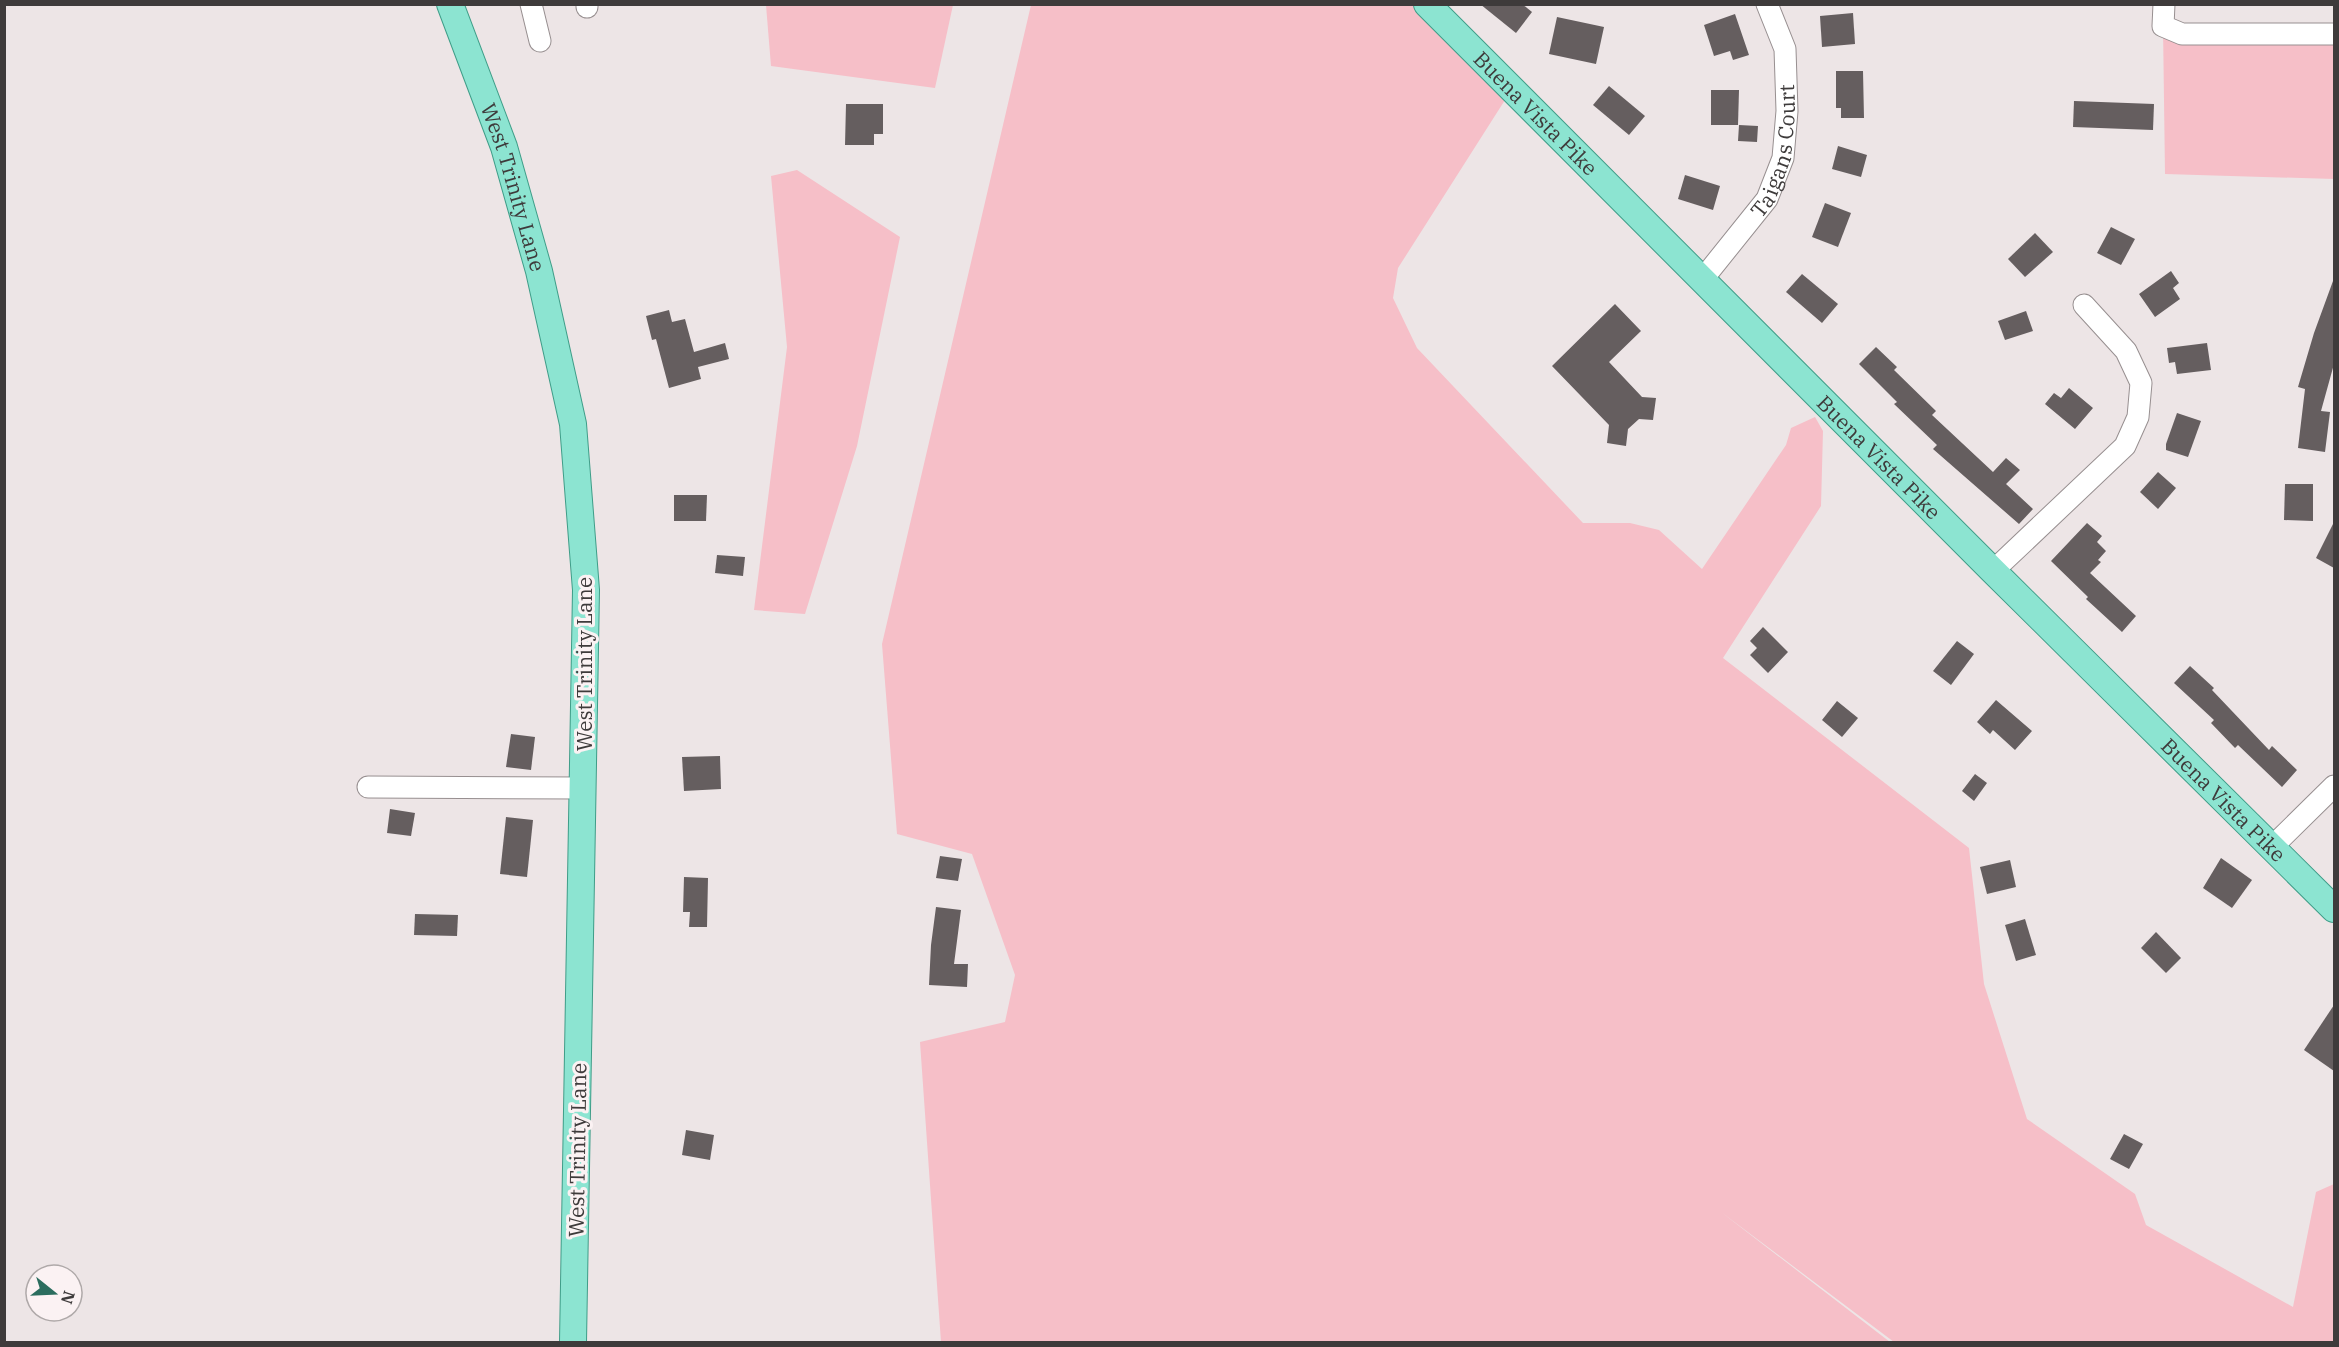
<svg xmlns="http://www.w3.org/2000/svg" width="2339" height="1347" viewBox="0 0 2339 1347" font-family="'IBM Plex Serif',serif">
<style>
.green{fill:#f6bfc8}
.building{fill:#655e5f}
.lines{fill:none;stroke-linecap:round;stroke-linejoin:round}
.minor-casing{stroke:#978f90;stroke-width:23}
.major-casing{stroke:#3f9d88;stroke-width:28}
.minor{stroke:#fff;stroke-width:21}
.major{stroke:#8ce4d1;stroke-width:26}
.labels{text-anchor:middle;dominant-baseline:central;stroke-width:6;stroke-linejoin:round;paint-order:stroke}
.street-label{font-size:21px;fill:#3e3b3b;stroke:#fbf2f3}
</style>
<rect width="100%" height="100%" fill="#ede5e6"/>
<g class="green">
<polygon points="766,5 953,5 935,88 771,66"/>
<polygon points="1031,5 1427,5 1512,89 1398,268 1393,298 1417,348 1583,523 1630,523 1659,530 1702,569 1786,445 1791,428 1815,417 1823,431 1821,506 1723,658 1969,848 1984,984 2027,1119 2135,1194 2146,1225 2293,1307 2316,1192 2334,1184 2334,1342 1894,1342 1721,1212 1890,1342 941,1342 920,1042 1005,1022 1015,975 972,854 897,834 882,644"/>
<polygon points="2163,26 2334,34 2334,179 2165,174"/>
<polygon points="797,170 900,237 857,446 805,614 754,610 787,347 771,176"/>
</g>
<g class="building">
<polygon points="1480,4 1522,4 1532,12 1516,33"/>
<polygon points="1853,13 1855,44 1822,47 1820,16"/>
<polygon points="1735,14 1749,55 1733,60 1730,51 1714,56 1704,25"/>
<polygon points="1557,17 1604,27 1596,64 1549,54"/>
<polygon points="1836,71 1863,71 1864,118 1841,118 1841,108 1836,108"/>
<polygon points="1609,86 1645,116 1629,135 1593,105"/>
<polygon points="1711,90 1739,90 1738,125 1711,125"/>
<polygon points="2074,101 2154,104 2153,130 2073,127"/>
<polygon points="846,104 883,104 883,134 874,134 874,145 845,145"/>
<polygon points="1739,125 1758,126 1757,142 1738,141"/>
<polygon points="1838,146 1867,155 1861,177 1832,169"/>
<polygon points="1685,175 1720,186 1713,210 1678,199"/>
<polygon points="1825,203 1851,213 1838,247 1812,237"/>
<polygon points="2111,227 2135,239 2121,265 2097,253"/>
<polygon points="2035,233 2053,252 2025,277 2008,259"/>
<polygon points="2171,271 2179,283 2173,288 2180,299 2155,317 2139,294"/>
<polygon points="1802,274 1838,304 1822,323 1786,292"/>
<polygon points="2333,281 2334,364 2321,411 2330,412 2325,452 2298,448 2305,389 2298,387 2314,333"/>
<polygon points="1615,304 1641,331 1609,362 1642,397 1656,398 1653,420 1639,419 1628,429 1626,446 1607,443 1609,425 1552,366"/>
<polygon points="669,310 672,322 685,319 694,352 725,343 729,359 698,367 701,379 669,388 656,339 652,340 646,316"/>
<polygon points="2026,311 2033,331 2005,340 1998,321"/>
<polygon points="2207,343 2211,370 2177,374 2175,362 2169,363 2167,348"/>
<polygon points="1876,347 1897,367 1894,370 1936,411 1932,415 1993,472 2006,458 2020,470 2006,484 2033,509 2019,524 1933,449 1937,445 1894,404 1897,402 1859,364"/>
<polygon points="2069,388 2093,408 2075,429 2045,404 2054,393 2061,398"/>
<polygon points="2177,413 2201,421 2188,457 2166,450 2166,444"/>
<polygon points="2158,472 2176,488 2158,509 2140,492"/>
<polygon points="2285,484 2313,484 2313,521 2284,520"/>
<polygon points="674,495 707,495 706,521 674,521"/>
<polygon points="2334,522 2334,568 2316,558"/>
<polygon points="2087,523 2102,536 2097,542 2106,551 2098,560 2101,562 2090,573 2136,616 2122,632 2086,599 2088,597 2051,561"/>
<polygon points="717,555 745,557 743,576 715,573"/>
<polygon points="1763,627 1788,652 1768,673 1750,655 1757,648 1750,641"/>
<polygon points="1957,641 1974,654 1951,685 1933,671"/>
<polygon points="2190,666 2214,688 2212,690 2269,750 2272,746 2297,770 2282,787 2238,745 2235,748 2211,723 2214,720 2174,683"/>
<polygon points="1996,700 2032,731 2015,750 1993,730 1990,734 1977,722"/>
<polygon points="1837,701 1858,718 1842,737 1822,720"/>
<polygon points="511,734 535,737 531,770 506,767"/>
<polygon points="720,756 721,789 684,791 682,757"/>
<polygon points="1975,774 1987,783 1974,801 1962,791"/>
<polygon points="390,809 415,813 411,836 387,833"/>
<polygon points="506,817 533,820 527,877 500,874"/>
<polygon points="940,856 962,859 958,881 936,878"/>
<polygon points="2221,858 2252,880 2232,908 2203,888"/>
<polygon points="2010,860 2016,887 1987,894 1980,867"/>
<polygon points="684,877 708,878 707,927 689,927 690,912 683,912"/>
<polygon points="936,907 961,910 954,964 968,964 967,987 929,985 931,945"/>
<polygon points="415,914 458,915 457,936 414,935"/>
<polygon points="2025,919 2036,955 2016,961 2005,925"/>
<polygon points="2156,932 2181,958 2166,973 2141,948"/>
<polygon points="2334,1005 2334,1071 2304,1050"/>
<polygon points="686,1130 714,1135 710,1160 682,1155"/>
<polygon points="2124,1134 2143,1144 2129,1169 2110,1159"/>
</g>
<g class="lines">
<defs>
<g id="minor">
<polyline points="531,4 540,41"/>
<polyline points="587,4 587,7"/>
<polyline points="2164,4 2163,26 2182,34 2334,34"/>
<path id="s1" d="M1702 280 1767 199 1783 158 1787 111 1785 49 1767 4"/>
<polyline points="1993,571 2125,446 2138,417 2141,383 2126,351 2084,305"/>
<polyline points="368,787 583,788"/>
<polyline points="2272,847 2334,786"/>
</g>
<g id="major">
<path id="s2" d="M450 4 504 147 539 271 573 424 586 590 573 1342"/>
<path id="s3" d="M1427 4 1993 571 2334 909"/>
</g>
</defs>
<use href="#minor" class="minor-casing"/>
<use href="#major" class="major-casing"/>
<use href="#minor" class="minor"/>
<use href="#major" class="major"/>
</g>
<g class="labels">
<g class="street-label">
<text stroke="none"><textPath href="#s3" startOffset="154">Buena Vista Pike</textPath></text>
<text stroke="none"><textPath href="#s1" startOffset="153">Taigans Court</textPath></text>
<text stroke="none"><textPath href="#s2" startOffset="194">West Trinity Lane</textPath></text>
<text stroke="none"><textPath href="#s3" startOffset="640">Buena Vista Pike</textPath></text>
<text transform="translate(584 664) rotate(-90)">West Trinity Lane</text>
<text stroke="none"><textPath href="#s3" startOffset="1126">Buena Vista Pike</textPath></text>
<text transform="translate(577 1150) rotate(-89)">West Trinity Lane</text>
</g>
</g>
<rect width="2339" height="1347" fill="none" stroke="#3e3b3b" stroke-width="12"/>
<g transform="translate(54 1293) rotate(108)"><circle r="28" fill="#fbf2f3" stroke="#afa9a9" stroke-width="1.5"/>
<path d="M0-4.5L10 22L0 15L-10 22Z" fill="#2b6d5e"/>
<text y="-9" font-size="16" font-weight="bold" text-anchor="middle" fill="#3e3b3b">N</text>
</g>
</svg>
